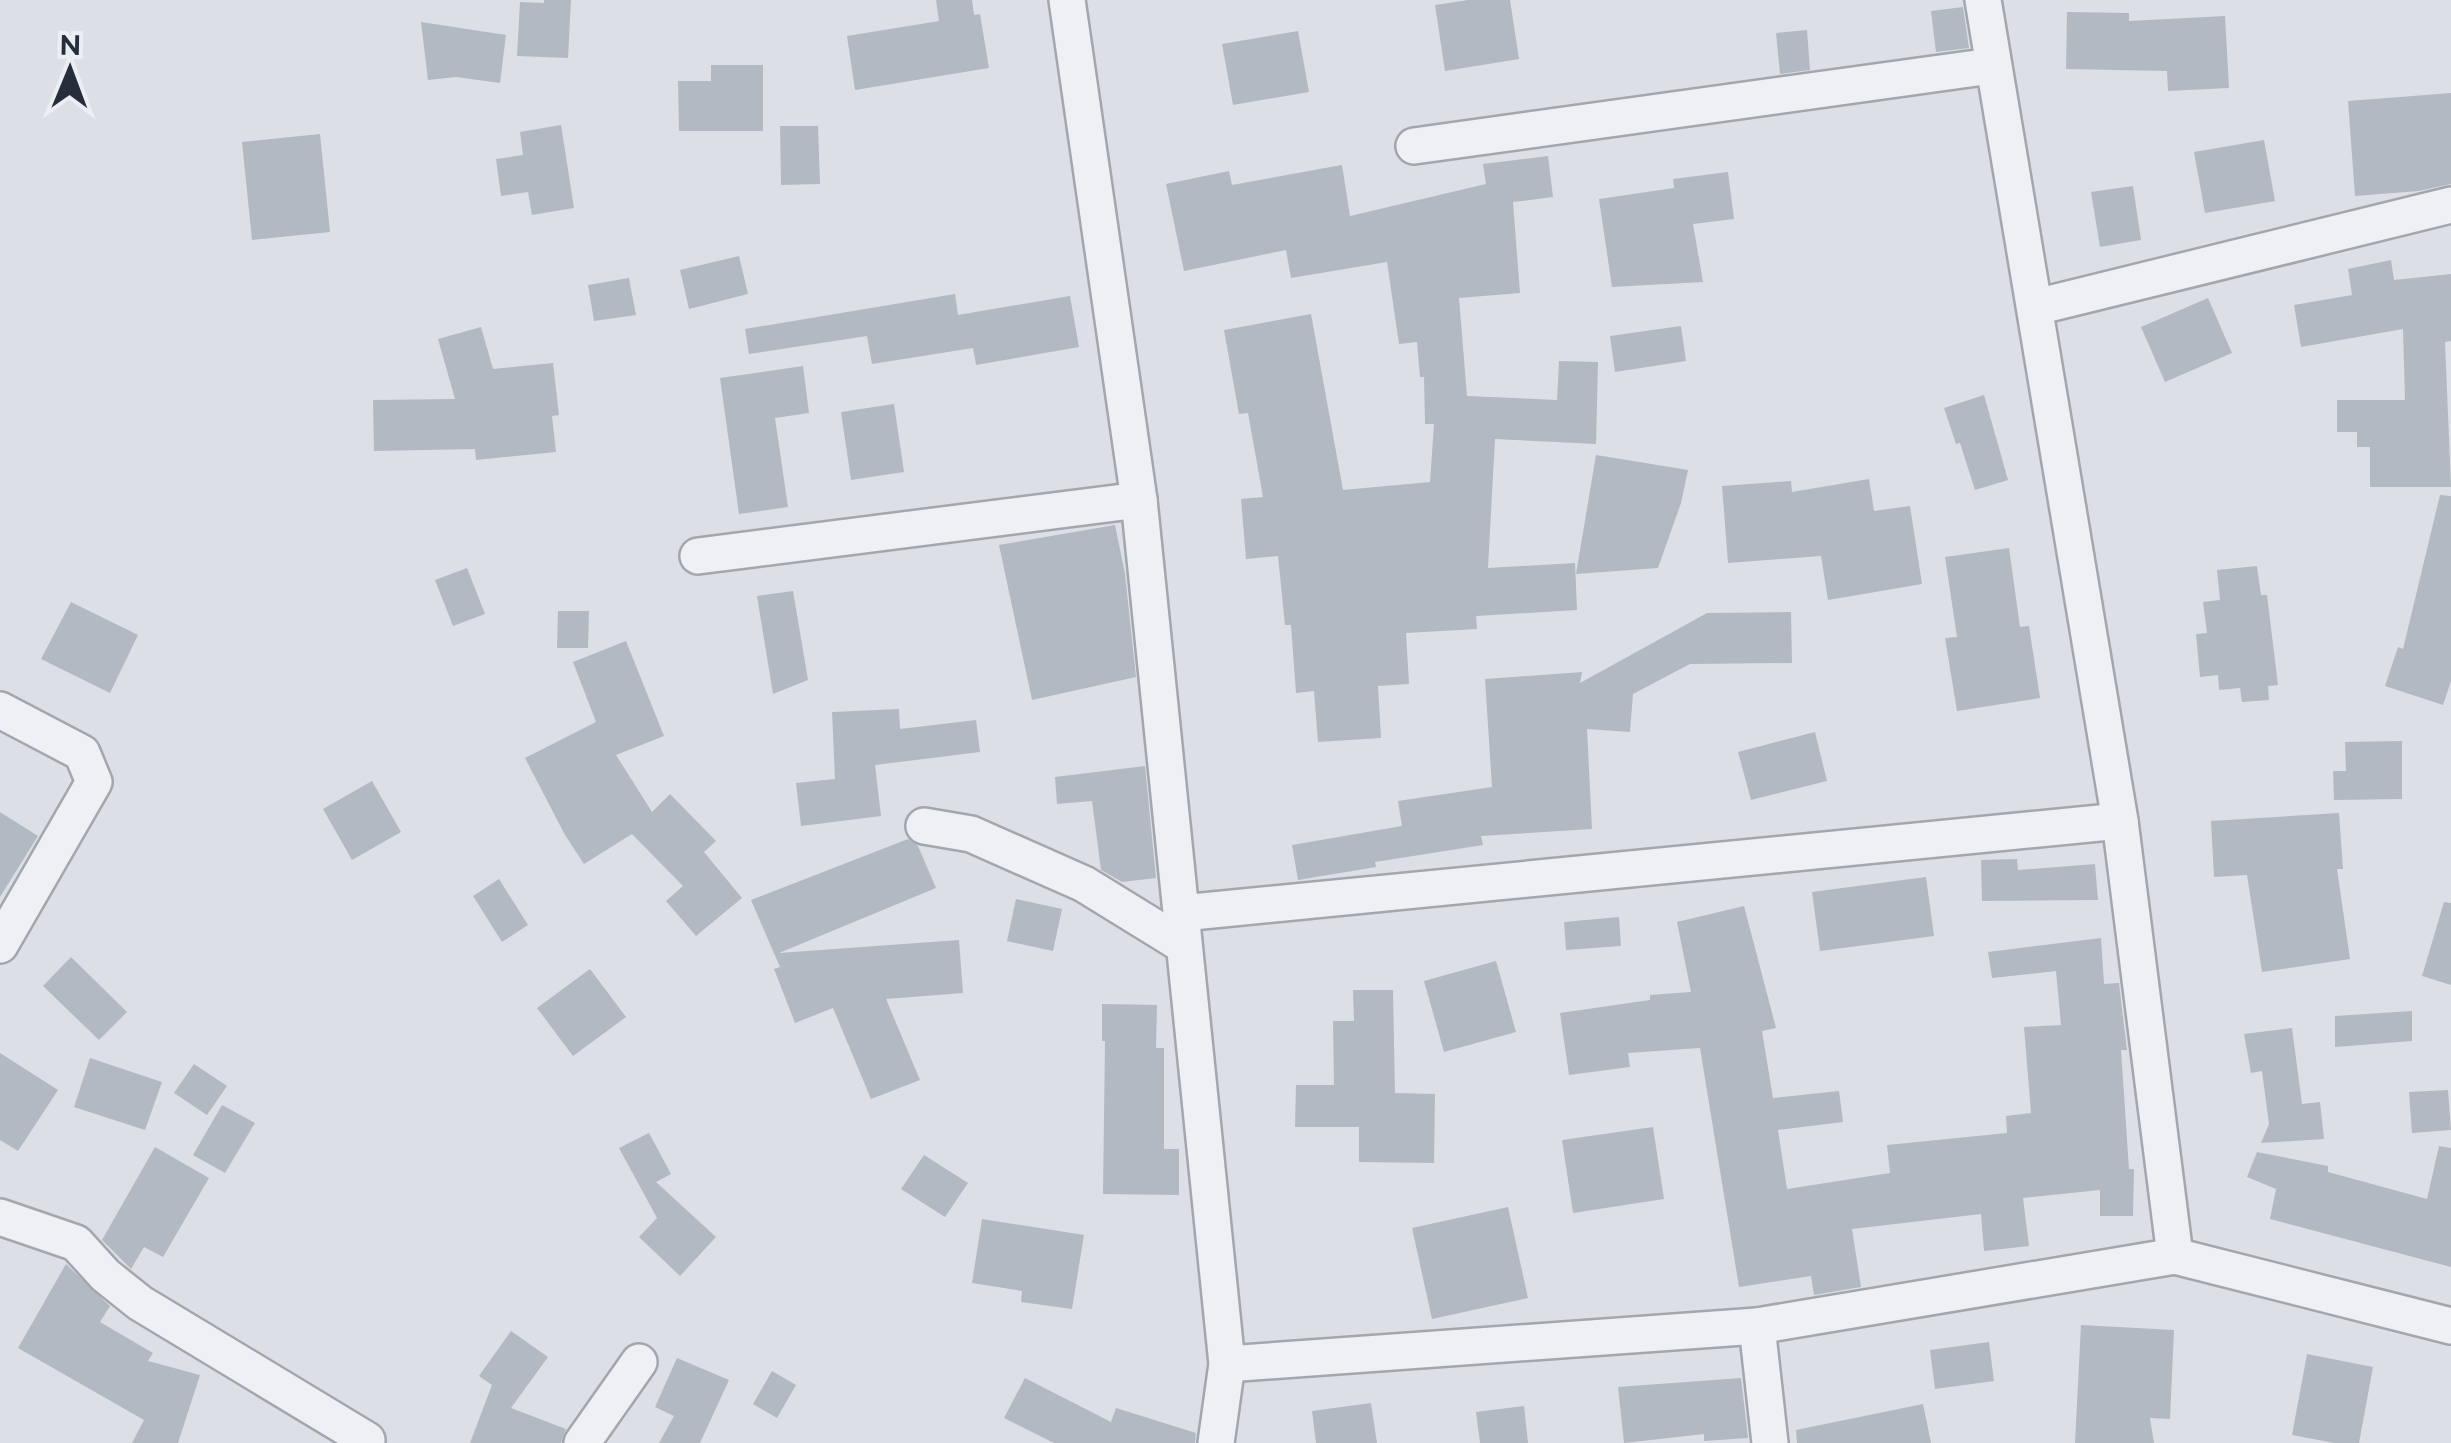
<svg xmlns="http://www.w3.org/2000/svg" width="2451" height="1443" viewBox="0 0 2451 1443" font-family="Raleway,sans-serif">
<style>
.building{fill:#b3b9c2}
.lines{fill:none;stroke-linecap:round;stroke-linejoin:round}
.street-casing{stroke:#a2a6af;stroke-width:40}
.street{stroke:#eef0f4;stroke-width:35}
</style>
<rect width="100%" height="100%" fill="#dcdfe5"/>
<g class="building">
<polygon points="544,0 571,0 568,58 517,56 520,2 544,3"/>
<polygon points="936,0 972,0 974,15 980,14 989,68 855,90 847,36 939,21"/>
<polygon points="1468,0 1510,0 1519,59 1445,71 1435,5"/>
<polygon points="1963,7 1969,48 1936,52 1931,11"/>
<polygon points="2067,12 2129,13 2129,21 2225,16 2229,88 2168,91 2167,71 2066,69"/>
<polygon points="421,22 506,35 500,83 456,77 428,80"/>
<polygon points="1807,30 1810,70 1780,74 1776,33"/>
<polygon points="1298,31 1309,92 1233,105 1222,44"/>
<polygon points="711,65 763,65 763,131 679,131 678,81 711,81"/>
<polygon points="2451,93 2451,184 2419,191 2355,196 2348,101"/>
<polygon points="561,125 574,208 532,215 528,192 501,196 496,159 523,155 520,132"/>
<polygon points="780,126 818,126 820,184 781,185"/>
<polygon points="320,134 330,232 252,240 242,142"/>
<polygon points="2264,140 2275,201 2205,213 2194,152"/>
<polygon points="1548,156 1553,197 1513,202 1520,293 1459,298 1467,396 1557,400 1559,361 1598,362 1596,444 1495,439 1488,568 1575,563 1577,610 1476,616 1477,629 1406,633 1409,684 1378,686 1381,738 1318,742 1314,691 1296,693 1291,625 1285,625 1278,556 1246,559 1241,499 1263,497 1248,413 1239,414 1224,330 1311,314 1343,490 1430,482 1434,424 1425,424 1424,377 1420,377 1417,342 1399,344 1387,262 1291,278 1286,250 1184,271 1166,184 1229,171 1232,185 1342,165 1350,216 1486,184 1483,164"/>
<polygon points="1728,172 1734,219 1693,224 1703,282 1612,287 1599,199 1674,188 1673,179"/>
<polygon points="2133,186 2141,240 2100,247 2091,192"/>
<polygon points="739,256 748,294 689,309 680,270"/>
<polygon points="2391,260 2394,280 2451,274 2451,341 2445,342 2451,487 2370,487 2370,447 2357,447 2357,432 2337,432 2337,400 2405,400 2403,329 2301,347 2294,305 2352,295 2348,269"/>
<polygon points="629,278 636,315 594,321 588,285"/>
<polygon points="955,294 958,315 1070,296 1079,347 976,365 973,348 872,364 867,336 749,354 745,329"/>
<polygon points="2208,298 2232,353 2165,382 2141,327"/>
<polygon points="1681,326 1686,361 1615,372 1610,336"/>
<polygon points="481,327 493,369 553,363 559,415 552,416 556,452 476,460 475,449 374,451 373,400 455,399 438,339"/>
<polygon points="803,366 809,413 775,418 788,507 739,514 720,378"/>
<polygon points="1984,395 2008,480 1975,490 1960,443 1956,444 1944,408"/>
<polygon points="894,404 904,472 851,480 841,412"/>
<polygon points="1596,455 1688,470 1681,503 1658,568 1576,574"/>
<polygon points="1869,479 1874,511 1910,506 1922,584 1828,600 1821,556 1728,563 1722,486 1791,481 1792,492"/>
<polygon points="2440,495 2451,496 2451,681 2443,705 2385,686 2398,647 2403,649"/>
<polygon points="1115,525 1125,574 1136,677 1032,700 999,545"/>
<polygon points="2009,548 2020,627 2029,626 2040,698 1957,711 1945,638 1957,637 1945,557"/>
<polygon points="2257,566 2261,595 2267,595 2278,685 2268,686 2269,700 2242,702 2240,688 2219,690 2218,675 2200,677 2196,634 2207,633 2203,602 2220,600 2217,570"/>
<polygon points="467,568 485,614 453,626 435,580"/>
<polygon points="793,591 808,680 773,694 757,596"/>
<polygon points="71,602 138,635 110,693 41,659"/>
<polygon points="558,611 589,611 588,648 557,648"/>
<polygon points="1791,612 1792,663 1690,664 1633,694 1630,732 1587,729 1592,829 1481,836 1483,845 1375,862 1376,867 1298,880 1292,845 1402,826 1398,801 1492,787 1485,679 1582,672 1580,683 1707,613"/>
<polygon points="626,641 664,736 616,755 652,812 670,794 716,841 704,852 742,898 696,936 666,901 683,886 632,834 584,864 565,835 525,758 596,722 573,662"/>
<polygon points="899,709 900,729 976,720 980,752 875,765 881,816 801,826 796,783 835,779 832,712"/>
<polygon points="1815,732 1827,781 1751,800 1738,752"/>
<polygon points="2402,741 2402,799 2334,800 2333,771 2346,771 2345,742"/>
<polygon points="1145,766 1156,878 1122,882 1101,870 1092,801 1057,804 1055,777"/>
<polygon points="372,781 401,832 352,860 323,809"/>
<polygon points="0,812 38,836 0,897"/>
<polygon points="2339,813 2343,869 2337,869 2350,959 2262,972 2247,875 2214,877 2211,821"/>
<polygon points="908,839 918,846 936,888 779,953 959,940 963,993 886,999 920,1080 871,1099 833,1008 795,1023 774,969 780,967 751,900"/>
<polygon points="2017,859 2018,870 2095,864 2098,900 1982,901 1981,860"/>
<polygon points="1926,877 1934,936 1820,951 1812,892"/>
<polygon points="499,879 528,925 502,942 473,896"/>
<polygon points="1016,899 1062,909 1053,951 1007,941"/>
<polygon points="2444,902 2451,903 2451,985 2422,976"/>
<polygon points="1744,906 1776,1028 1762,1031 1773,1098 1839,1091 1843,1122 1778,1130 1787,1189 1890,1173 1887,1145 2007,1133 2006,1116 2031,1113 2024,1027 2061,1025 2056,971 1992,978 1988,952 2101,938 2104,984 2119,983 2127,1050 2121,1050 2129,1169 2134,1169 2133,1216 2100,1216 2100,1190 2023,1198 2029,1246 1984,1251 1981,1214 1852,1229 1861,1287 1814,1295 1811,1276 1739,1287 1700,1048 1628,1053 1630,1067 1569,1075 1560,1013 1650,1000 1650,995 1691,992 1677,922"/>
<polygon points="1619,917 1621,946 1566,950 1564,922"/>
<polygon points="71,957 127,1012 99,1040 43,986"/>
<polygon points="1496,961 1516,1032 1444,1052 1424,981"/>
<polygon points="590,969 626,1017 573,1056 537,1008"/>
<polygon points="1353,990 1393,990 1395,1093 1435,1094 1434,1163 1359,1162 1359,1127 1295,1127 1296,1085 1334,1085 1333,1021 1354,1021"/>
<polygon points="1102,1004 1157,1005 1156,1048 1164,1048 1164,1149 1179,1149 1179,1195 1103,1194 1105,1041 1102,1041"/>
<polygon points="2412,1011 2412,1041 2335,1047 2335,1016"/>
<polygon points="2292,1028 2302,1104 2320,1102 2324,1139 2261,1143 2269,1124 2262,1071 2251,1073 2244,1034"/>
<polygon points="0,1053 58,1090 18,1151 0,1140"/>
<polygon points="90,1058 162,1082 145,1130 74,1107"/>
<polygon points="194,1064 227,1086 207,1115 174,1093"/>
<polygon points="2448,1090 2451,1130 2412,1133 2409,1092"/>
<polygon points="222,1105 255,1123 225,1173 193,1155"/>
<polygon points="1653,1127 1664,1199 1573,1213 1562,1140"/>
<polygon points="649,1133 671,1174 656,1182 716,1237 680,1276 639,1237 657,1218 619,1148"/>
<polygon points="2439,1146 2451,1148 2451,1267 2270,1219 2276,1189 2247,1177 2257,1152 2328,1166 2328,1172 2427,1199"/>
<polygon points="155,1147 209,1178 163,1257 144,1247 131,1269 102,1240"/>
<polygon points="924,1155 968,1183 945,1217 901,1189"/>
<polygon points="1508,1207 1528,1298 1432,1319 1412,1228"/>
<polygon points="982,1219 1084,1235 1072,1309 1021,1302 1022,1291 972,1283"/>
<polygon points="66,1264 110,1306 100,1322 153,1353 148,1361 200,1375 178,1443 132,1443 144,1420 18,1348"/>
<polygon points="2081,1325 2174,1330 2170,1419 2150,1418 2154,1443 2075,1443"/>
<polygon points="511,1331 548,1357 511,1408 566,1429 561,1443 470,1443 492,1385 479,1376"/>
<polygon points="1989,1342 1994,1381 1935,1389 1930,1350"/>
<polygon points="2307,1354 2373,1367 2359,1443 2334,1443 2292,1435"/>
<polygon points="677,1358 729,1380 700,1443 659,1443 674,1416 655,1407"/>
<polygon points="772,1371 796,1385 777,1418 753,1404"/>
<polygon points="1025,1378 1111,1422 1116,1408 1196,1433 1195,1443 1054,1443 1004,1418"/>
<polygon points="1741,1378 1748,1438 1704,1441 1704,1434 1624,1443 1618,1387"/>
<polygon points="1371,1403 1377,1443 1316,1443 1312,1411"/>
<polygon points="1923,1404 1931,1443 1797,1443 1796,1430"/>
<polygon points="1524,1406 1528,1443 1480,1443 1476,1412"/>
</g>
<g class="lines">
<defs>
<g id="street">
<polyline points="1067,0 1139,500 1227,1364 1216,1443"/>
<polyline points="1983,0 2120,821 2175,1256 2451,1326"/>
<polyline points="1414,146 1991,66"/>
<polyline points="2036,307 2451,205"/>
<polyline points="698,556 1139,500"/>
<polyline points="0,710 82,753 94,782 0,945"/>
<polyline points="924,826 971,834 1084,884 1183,945"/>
<polyline points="1182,913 2120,821"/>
<polyline points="0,1217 76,1243 105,1275 140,1303 367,1440"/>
<polyline points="1757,1326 1770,1443"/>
<polyline points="1227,1364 1757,1326 2175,1256"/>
<polyline points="582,1443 639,1362"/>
</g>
</defs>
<use href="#street" class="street-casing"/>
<use href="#street" class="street"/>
</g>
<g transform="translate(70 70) rotate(1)" stroke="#ebeef3" stroke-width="8" paint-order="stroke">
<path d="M0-8L18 38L0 25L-18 38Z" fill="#262e3b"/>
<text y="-15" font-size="28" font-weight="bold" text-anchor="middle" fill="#262e3b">N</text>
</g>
</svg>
